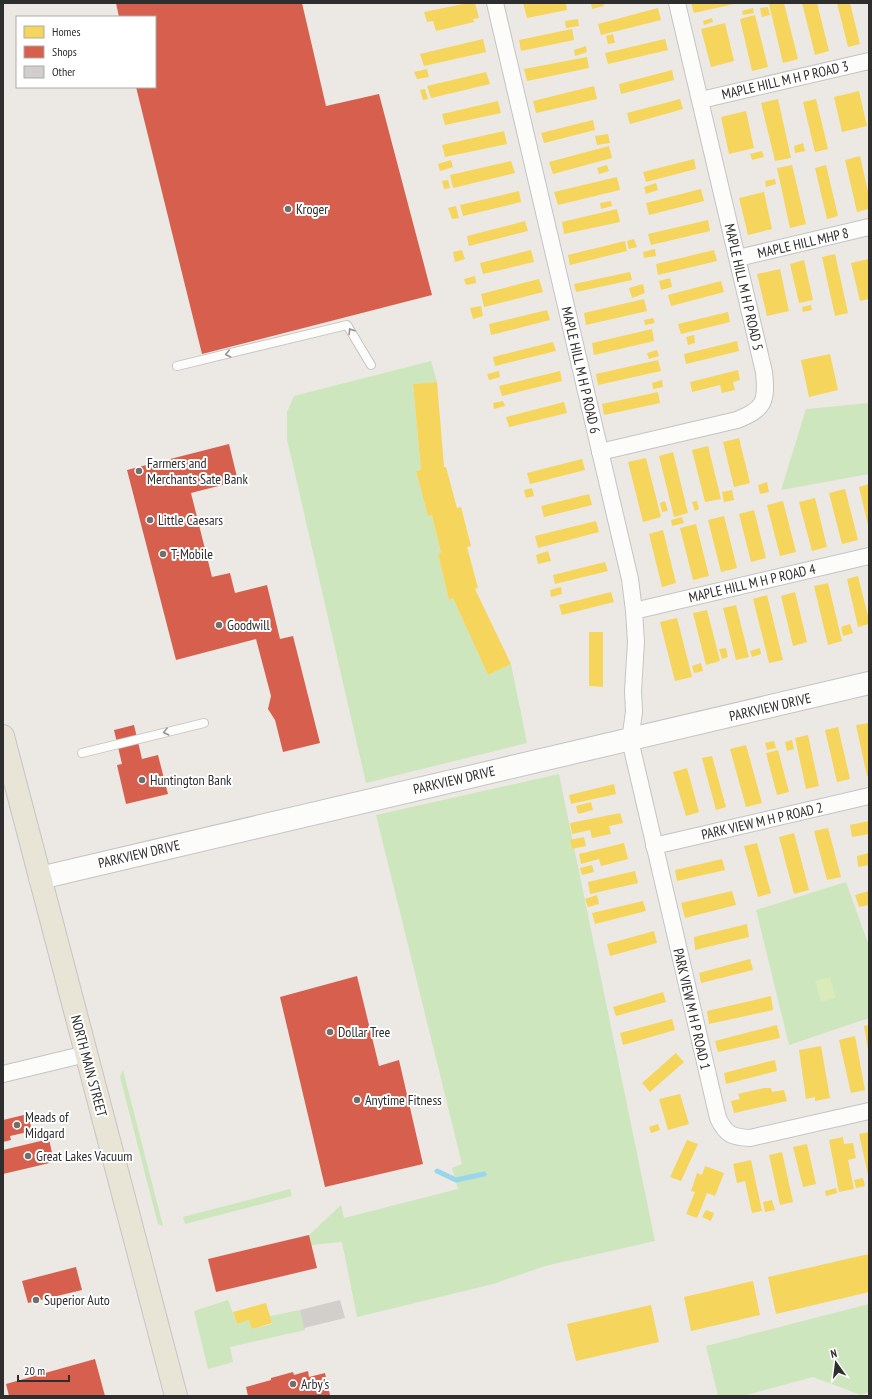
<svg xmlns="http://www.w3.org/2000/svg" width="872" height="1399" viewBox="0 0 872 1399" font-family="'PT Sans Narrow',sans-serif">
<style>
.green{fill:#cee6be}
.pitch{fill:#d9eabb}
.homes{fill:#f6d55c}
.shops{fill:#d6604d}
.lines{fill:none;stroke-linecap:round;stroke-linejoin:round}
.stream{stroke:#99d6ec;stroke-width:5}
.building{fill:#d1cecb}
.lane-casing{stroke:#c5c4c5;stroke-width:10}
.street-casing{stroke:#c5c4c5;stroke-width:18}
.secondary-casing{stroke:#c5c4c5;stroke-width:24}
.primary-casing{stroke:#c6c5c4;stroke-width:24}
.lane{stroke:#fcfcfb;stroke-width:8}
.street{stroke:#fcfcfb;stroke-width:16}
.secondary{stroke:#fcfcfb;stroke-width:22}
.primary{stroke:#e8e4d6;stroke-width:22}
.oneway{stroke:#959594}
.poi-dot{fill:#706f6e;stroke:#fff;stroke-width:1.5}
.labels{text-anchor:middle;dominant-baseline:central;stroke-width:4;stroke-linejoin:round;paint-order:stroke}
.street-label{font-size:14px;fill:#2e2e2e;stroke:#fff}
.poi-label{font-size:14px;fill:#2e2e2e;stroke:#fff;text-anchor:start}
</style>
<rect width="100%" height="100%" fill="#ece8e4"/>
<g class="green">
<polygon points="431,361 437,382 413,384 421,470 416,471 428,516 432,515 441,553 438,554 449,600 453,598 488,675 511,664 527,743 366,783 287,439 287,412 294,396"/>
<polygon points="869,403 869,474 781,490 806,409"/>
<polygon points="559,774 655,1241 545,1266 493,1284 357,1317 342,1242 311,1245 309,1235 341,1205 344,1218 458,1189 452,1168 462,1164 376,815"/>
<polygon points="846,882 869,946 869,1018 789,1045 756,910"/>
<polygon points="123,1070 163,1226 158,1224 120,1077"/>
<polygon points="290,1189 292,1196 185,1224 183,1217"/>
<polygon points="228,1300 237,1324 249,1320 252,1329 272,1324 270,1316 300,1310 305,1330 230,1347 233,1362 208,1369 194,1311"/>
<polygon points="869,1304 869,1392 861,1395 813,1377 743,1396 718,1396 706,1346"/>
</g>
<polygon class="pitch" points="830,977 836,998 821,1002 815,981"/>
<g class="homes">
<polygon points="468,3 475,3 479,18 473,19 474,22 436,31 433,21 427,22 424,12"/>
<polygon points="523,3 566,3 567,10 527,18"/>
<polygon points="591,3 603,3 604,6 592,9"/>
<polygon points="691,3 734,3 734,4 694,13"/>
<polygon points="773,3 784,3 798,59 783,63 769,4"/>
<polygon points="802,3 817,3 829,51 815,55"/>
<polygon points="837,3 850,3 860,44 848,47"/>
<polygon points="768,7 770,15 762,17 760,8"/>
<polygon points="658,8 661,20 601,35 598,24"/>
<polygon points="753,8 754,13 743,15 742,11"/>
<polygon points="755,15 768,67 752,71 740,19"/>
<polygon points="712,18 713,22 704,25 703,21"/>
<polygon points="578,19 579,26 566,28 565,21"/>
<polygon points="725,23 734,61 711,67 701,29"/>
<polygon points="572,29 574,40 521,51 519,40"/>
<polygon points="613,34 615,43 608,44 606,36"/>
<polygon points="483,39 486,52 424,66 420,54"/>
<polygon points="665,39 668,50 608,64 605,53"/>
<polygon points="586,46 587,52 575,56 574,50"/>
<polygon points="587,57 589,68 527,81 524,69"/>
<polygon points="427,69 429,77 417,79 414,72"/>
<polygon points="672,70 674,80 621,94 619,84"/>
<polygon points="486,72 490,84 431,98 427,86"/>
<polygon points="594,86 597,99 536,113 533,101"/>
<polygon points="425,89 428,99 423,100 420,90"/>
<polygon points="859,91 867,126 842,132 834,97"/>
<polygon points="680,99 683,109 630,124 627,113"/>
<polygon points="778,99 791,158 775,161 761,103"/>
<polygon points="816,99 828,149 815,152 803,102"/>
<polygon points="498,101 501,113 445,125 442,114"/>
<polygon points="746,111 754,148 729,154 721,117"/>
<polygon points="593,120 595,130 544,143 541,133"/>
<polygon points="504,131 507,144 445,157 442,145"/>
<polygon points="608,134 610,143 597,145 595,136"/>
<polygon points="803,143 805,151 795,153 794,146"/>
<polygon points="609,146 612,158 553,174 549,162"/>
<polygon points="762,151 764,157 752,160 750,154"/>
<polygon points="860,156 869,196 869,209 857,212 845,160"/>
<polygon points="694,159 696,169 646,182 643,172"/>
<polygon points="451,160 453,167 440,171 438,164"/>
<polygon points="511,161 515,173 453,188 450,175"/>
<polygon points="607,165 609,171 599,174 597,168"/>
<polygon points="792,165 806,224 790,228 777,168"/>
<polygon points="826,165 838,216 827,219 815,168"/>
<polygon points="617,177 620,190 558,205 554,192"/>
<polygon points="775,179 776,184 766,187 765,181"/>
<polygon points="448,180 450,188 444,189 442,181"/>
<polygon points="656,183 658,190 646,194 644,187"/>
<polygon points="701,189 704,201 649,215 646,203"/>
<polygon points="519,191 521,202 463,216 460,205"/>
<polygon points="764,192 772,229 748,235 739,198"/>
<polygon points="611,201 612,206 601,209 600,203"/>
<polygon points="456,206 459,218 452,219 448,208"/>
<polygon points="617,209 620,222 564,234 562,222"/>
<polygon points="708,220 710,231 651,245 648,234"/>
<polygon points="525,221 528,231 469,246 467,236"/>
<polygon points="634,239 637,247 629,249 627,241"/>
<polygon points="625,241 627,251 570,265 568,255"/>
<polygon points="655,249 656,256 644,258 643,252"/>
<polygon points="462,250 465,259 455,262 453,252"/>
<polygon points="531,250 534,262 483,274 480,263"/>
<polygon points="714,250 717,261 658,275 656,264"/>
<polygon points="835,254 848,313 835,316 822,257"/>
<polygon points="869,259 869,299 860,301 851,263"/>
<polygon points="804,260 813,300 799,303 790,264"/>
<polygon points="780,269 789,311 767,316 757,274"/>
<polygon points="630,272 632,280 576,292 574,284"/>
<polygon points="475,276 476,283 466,285 464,279"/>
<polygon points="670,278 672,287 661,290 659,281"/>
<polygon points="539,279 543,292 484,307 481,294"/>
<polygon points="721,281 724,292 671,306 668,295"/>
<polygon points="643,284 645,293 632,298 629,288"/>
<polygon points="644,299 647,311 586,325 584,313"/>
<polygon points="811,305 812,310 803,312 802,307"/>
<polygon points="481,306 483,316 473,319 470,308"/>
<polygon points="547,310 550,320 491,335 489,324"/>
<polygon points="728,312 730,322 681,334 678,324"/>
<polygon points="653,318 655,323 645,325 644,320"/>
<polygon points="652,329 654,341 594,355 592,343"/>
<polygon points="694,335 695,343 688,345 686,337"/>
<polygon points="737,341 739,351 686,364 684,354"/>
<polygon points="553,342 556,351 495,366 493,357"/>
<polygon points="657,350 659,356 649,359 647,353"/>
<polygon points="830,354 838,390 809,397 801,360"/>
<polygon points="658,360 661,371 598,385 596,374"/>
<polygon points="738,370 740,380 733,382 735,390 722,393 720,385 692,392 690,382"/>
<polygon points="499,371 500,377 489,380 487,374"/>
<polygon points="560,371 562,381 502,396 499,386"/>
<polygon points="662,380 663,387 653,389 652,383"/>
<polygon points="437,382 444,467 446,467 457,508 461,507 471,546 467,547 478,588 475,589 511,664 488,675 453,598 449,600 438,554 441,553 432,515 428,516 416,471 421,470 413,384"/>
<polygon points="658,392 660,403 604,415 602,404"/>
<polygon points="503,401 505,406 494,409 493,403"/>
<polygon points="564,402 567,413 509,427 506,417"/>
<polygon points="739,438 750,483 734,487 723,442"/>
<polygon points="708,446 721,499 705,502 692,450"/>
<polygon points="673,452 688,513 674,517 659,456"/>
<polygon points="646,458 661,517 643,522 628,462"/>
<polygon points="582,459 585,470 530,484 527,473"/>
<polygon points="767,482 769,492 760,494 758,485"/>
<polygon points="869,484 869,524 868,525 859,487"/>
<polygon points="532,488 534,496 526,498 524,490"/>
<polygon points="845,489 858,540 842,544 829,493"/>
<polygon points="732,490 734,500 724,502 722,492"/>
<polygon points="589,494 592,505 544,517 541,506"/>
<polygon points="815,498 827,547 812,551 799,502"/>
<polygon points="665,501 668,511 662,512 660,503"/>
<polygon points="697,501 699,509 695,511 692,502"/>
<polygon points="783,501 796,552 780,556 767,505"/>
<polygon points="754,510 766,558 751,562 739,514"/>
<polygon points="724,516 737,568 721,572 708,520"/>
<polygon points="682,517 684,523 672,526 671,520"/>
<polygon points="596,521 599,532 538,548 535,536"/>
<polygon points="696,524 709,576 693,580 680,528"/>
<polygon points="663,530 676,583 662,587 649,534"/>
<polygon points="548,551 551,561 538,564 536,555"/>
<polygon points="605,562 608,571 555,584 553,575"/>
<polygon points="858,576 869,620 869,624 858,627 847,579"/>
<polygon points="828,583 842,641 828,645 814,586"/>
<polygon points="561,587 562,594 551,597 550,590"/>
<polygon points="611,592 614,602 562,615 559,605"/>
<polygon points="795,592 807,642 793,646 781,596"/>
<polygon points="767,595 783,660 769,663 753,599"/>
<polygon points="736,605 749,657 736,660 723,608"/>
<polygon points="707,610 720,661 706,665 693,613"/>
<polygon points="677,618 692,677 675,681 660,622"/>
<polygon points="850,624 853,633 843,636 841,627"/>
<polygon points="589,632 603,632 603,687 589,686"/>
<polygon points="726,648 728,657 722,659 719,649"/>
<polygon points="760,648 761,654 752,657 750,651"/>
<polygon points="701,663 703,671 694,673 692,666"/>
<polygon points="869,723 869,776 867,776 856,725"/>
<polygon points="838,727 850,779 837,782 825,730"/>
<polygon points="808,735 819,786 806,789 795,738"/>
<polygon points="792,740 794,749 787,751 785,742"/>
<polygon points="774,741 776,748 767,750 765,743"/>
<polygon points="746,745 762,803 746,807 730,749"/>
<polygon points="778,750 789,792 777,795 766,753"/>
<polygon points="712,756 726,807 716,810 702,758"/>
<polygon points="687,768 699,812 686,816 673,772"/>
<polygon points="614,784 616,794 571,804 569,795"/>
<polygon points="591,802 593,810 578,814 576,806"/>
<polygon points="620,813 623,823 609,826 611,834 592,838 590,830 572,834 570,823"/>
<polygon points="869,821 869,834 852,837 850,825"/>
<polygon points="828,828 841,877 827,880 814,831"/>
<polygon points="794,833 809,890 794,894 779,837"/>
<polygon points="584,837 586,846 572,849 570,840"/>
<polygon points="624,843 628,859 601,866 599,859 581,864 579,854"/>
<polygon points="757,843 771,893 758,897 744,846"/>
<polygon points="869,853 869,865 858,867 857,856"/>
<polygon points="722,859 725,870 677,881 675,870"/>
<polygon points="592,865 594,872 582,875 580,868"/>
<polygon points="635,871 638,883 590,894 588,882"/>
<polygon points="732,891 736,905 685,918 681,903"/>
<polygon points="869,891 869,905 859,907 855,895"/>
<polygon points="597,895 599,904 588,907 585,899"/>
<polygon points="643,901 646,911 595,924 592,913"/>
<polygon points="747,924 749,937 695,950 694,937"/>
<polygon points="654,931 657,943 610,956 607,944"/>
<polygon points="750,959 753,970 701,983 699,973"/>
<polygon points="663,992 666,1002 616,1016 613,1007"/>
<polygon points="771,996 773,1010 709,1024 707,1011"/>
<polygon points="672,1019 675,1030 623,1045 620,1033"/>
<polygon points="777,1025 780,1038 718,1052 715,1041"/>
<polygon points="869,1025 869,1049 868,1049 864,1026"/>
<polygon points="855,1036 865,1090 851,1093 839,1040"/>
<polygon points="821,1046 830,1098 815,1101 815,1097 806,1099 799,1050"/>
<polygon points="676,1053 684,1062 650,1092 642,1083"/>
<polygon points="775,1060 777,1071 726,1084 724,1073"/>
<polygon points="764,1088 771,1088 772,1092 784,1090 787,1101 734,1113 731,1101 740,1099 738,1094"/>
<polygon points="680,1094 689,1124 668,1130 659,1099"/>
<polygon points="658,1124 660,1130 651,1133 649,1127"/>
<polygon points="869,1132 869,1175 868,1175 859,1134"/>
<polygon points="843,1137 844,1144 853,1143 856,1158 848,1160 854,1189 839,1192 829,1140"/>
<polygon points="687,1140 698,1144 681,1181 670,1177"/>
<polygon points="807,1144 816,1184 803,1187 793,1147"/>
<polygon points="782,1152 793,1202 780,1205 769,1155"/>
<polygon points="751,1160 762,1211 752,1213 745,1181 737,1183 733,1164"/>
<polygon points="705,1166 724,1173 715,1196 707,1193 697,1218 686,1214 695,1192 691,1191 697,1173 702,1175"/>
<polygon points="863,1178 865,1186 856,1188 854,1180"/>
<polygon points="836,1188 837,1193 826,1196 825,1191"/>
<polygon points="772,1200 775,1210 765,1212 763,1202"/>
<polygon points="706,1210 714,1213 711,1221 702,1217"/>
<polygon points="869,1254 869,1292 776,1314 768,1277"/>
<polygon points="753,1281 760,1315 691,1331 684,1297"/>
<polygon points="266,1303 272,1323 252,1329 249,1320 237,1324 233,1312"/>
<polygon points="651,1305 659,1342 576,1361 567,1324"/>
</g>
<g class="shops">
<polygon points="116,3 302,3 326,106 379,94 432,295 202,354 136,87 155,87 155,17 119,17"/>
<polygon points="229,444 238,481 191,493 212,577 230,573 235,593 267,585 280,639 293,636 320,743 283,752 275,720 268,709 271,696 256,639 176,660 127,470"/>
<polygon points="134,725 142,759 158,755 168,794 126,804 117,765 122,764 114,730"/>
<polygon points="357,976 379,1066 399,1060 423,1164 325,1187 280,997"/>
<polygon points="28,1114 32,1131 10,1136 11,1140 3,1142 3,1120"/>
<polygon points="49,1139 54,1162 3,1174 3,1150"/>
<polygon points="309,1235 317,1268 216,1292 208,1259"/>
<polygon points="76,1267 82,1290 28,1303 22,1281"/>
<polygon points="95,1359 105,1396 9,1396 6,1384"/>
<polygon points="308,1371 309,1377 325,1373 330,1395 248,1396 246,1387 271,1380 271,1378 293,1372 294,1375"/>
</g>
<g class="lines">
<polyline class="stream" points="437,1171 456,1180 484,1174"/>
</g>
<polygon class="building" points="340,1300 345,1318 304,1328 300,1310"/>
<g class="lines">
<defs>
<g id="lane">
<polyline points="177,366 347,325 371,365"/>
<polyline points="82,753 204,723"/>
</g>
<g id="street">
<path d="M495 3 630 579 634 611 636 642 633 691 634 712 630 740 718 1118C726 1135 732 1137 750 1138L869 1111"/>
<polyline points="701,100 869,61"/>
<polyline points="738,258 869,227"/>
<path d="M600 452 737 420C765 409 767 401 764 372L677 3"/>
<polyline points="634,611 869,556"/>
<polyline points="654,846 869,796"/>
<polyline points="3,1074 86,1054"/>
</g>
<polyline id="secondary" points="40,878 869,683"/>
<polyline id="primary" points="3,736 176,1396"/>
</defs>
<use href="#lane" class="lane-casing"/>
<use href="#street" class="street-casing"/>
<use href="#secondary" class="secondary-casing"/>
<use href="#primary" class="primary-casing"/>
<use href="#lane" class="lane"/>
<use href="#street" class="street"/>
<use href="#secondary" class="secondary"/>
<use href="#primary" class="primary"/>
</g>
<defs><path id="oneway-chevron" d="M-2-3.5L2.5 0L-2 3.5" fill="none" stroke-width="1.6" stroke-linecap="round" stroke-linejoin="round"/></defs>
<g class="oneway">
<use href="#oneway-chevron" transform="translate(351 331) rotate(-122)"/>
<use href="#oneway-chevron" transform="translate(228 354) rotate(167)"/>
<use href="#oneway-chevron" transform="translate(166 732) rotate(166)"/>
</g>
<g class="poi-dot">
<circle cx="288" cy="209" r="4"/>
<circle cx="139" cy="471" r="4"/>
<circle cx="150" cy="520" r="4"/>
<circle cx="163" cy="554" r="4"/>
<circle cx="219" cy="625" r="4"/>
<circle cx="142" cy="780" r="4"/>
<circle cx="330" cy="1032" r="4"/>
<circle cx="357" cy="1100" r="4"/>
<circle cx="17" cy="1125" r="4"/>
<circle cx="28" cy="1156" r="4"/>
<circle cx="36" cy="1300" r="4"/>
<circle cx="293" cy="1384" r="4"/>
</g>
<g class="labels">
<g class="street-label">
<text transform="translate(785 80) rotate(-13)">MAPLE HILL M H P ROAD 3</text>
<text transform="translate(803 243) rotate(-13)">MAPLE HILL MHP 8</text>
<text transform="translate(744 287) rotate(77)">MAPLE HILL M H P ROAD 5</text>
<text transform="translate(581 370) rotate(77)">MAPLE HILL M H P ROAD 6</text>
<text transform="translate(752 583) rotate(-13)">MAPLE HILL M H P ROAD 4</text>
<text transform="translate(770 707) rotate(-13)">PARKVIEW DRIVE</text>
<text transform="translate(454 780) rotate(-13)">PARKVIEW DRIVE</text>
<text transform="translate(762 821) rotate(-13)">PARK VIEW M H P ROAD 2</text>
<text transform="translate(139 854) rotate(-13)">PARKVIEW DRIVE</text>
<text transform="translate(692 1009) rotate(77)">PARK VIEW M H P ROAD 1</text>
<text transform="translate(89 1066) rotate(75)">NORTH MAIN STREET</text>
</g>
<g class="poi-label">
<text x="296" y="209">Kroger</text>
<text x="147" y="463">Farmers and<tspan x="147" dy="16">Merchants Sate Bank</tspan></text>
<text x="158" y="520">Little Caesars</text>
<text x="171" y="554">T-Mobile</text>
<text x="227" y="625">Goodwill</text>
<text x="150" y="780">Huntington Bank</text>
<text x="338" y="1032">Dollar Tree</text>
<text x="365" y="1100">Anytime Fitness</text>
<text x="25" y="1117">Meads of<tspan x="25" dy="16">Midgard</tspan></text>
<text x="36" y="1156">Great Lakes Vacuum</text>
<text x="44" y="1300">Superior Auto</text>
<text x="301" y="1384">Arby's</text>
</g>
</g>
<rect width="872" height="1399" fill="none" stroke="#2e2e2e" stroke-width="8"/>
<rect x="16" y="16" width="140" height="72" fill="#ffffff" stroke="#ababab"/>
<rect x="24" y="26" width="20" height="12" fill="#f6d55c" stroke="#ababab"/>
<text x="52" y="36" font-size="12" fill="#2e2e2e">Homes</text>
<rect x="24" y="46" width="20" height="12" fill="#d6604d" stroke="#ababab"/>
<text x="52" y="56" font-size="12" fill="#2e2e2e">Shops</text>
<rect x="24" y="66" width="20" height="12" fill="#d1cecb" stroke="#ababab"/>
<text x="52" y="76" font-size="12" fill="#2e2e2e">Other</text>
<g transform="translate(836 1363) rotate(346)" stroke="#ffffff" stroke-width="3" paint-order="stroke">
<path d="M0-3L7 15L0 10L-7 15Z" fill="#2e2e2e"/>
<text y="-6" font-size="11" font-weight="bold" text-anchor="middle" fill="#2e2e2e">N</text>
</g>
<path d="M18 1375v6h51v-6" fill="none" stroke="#2e2e2e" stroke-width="2"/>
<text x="24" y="1375" font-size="12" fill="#2e2e2e" stroke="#ffffff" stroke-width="3" paint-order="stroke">20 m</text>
</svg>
